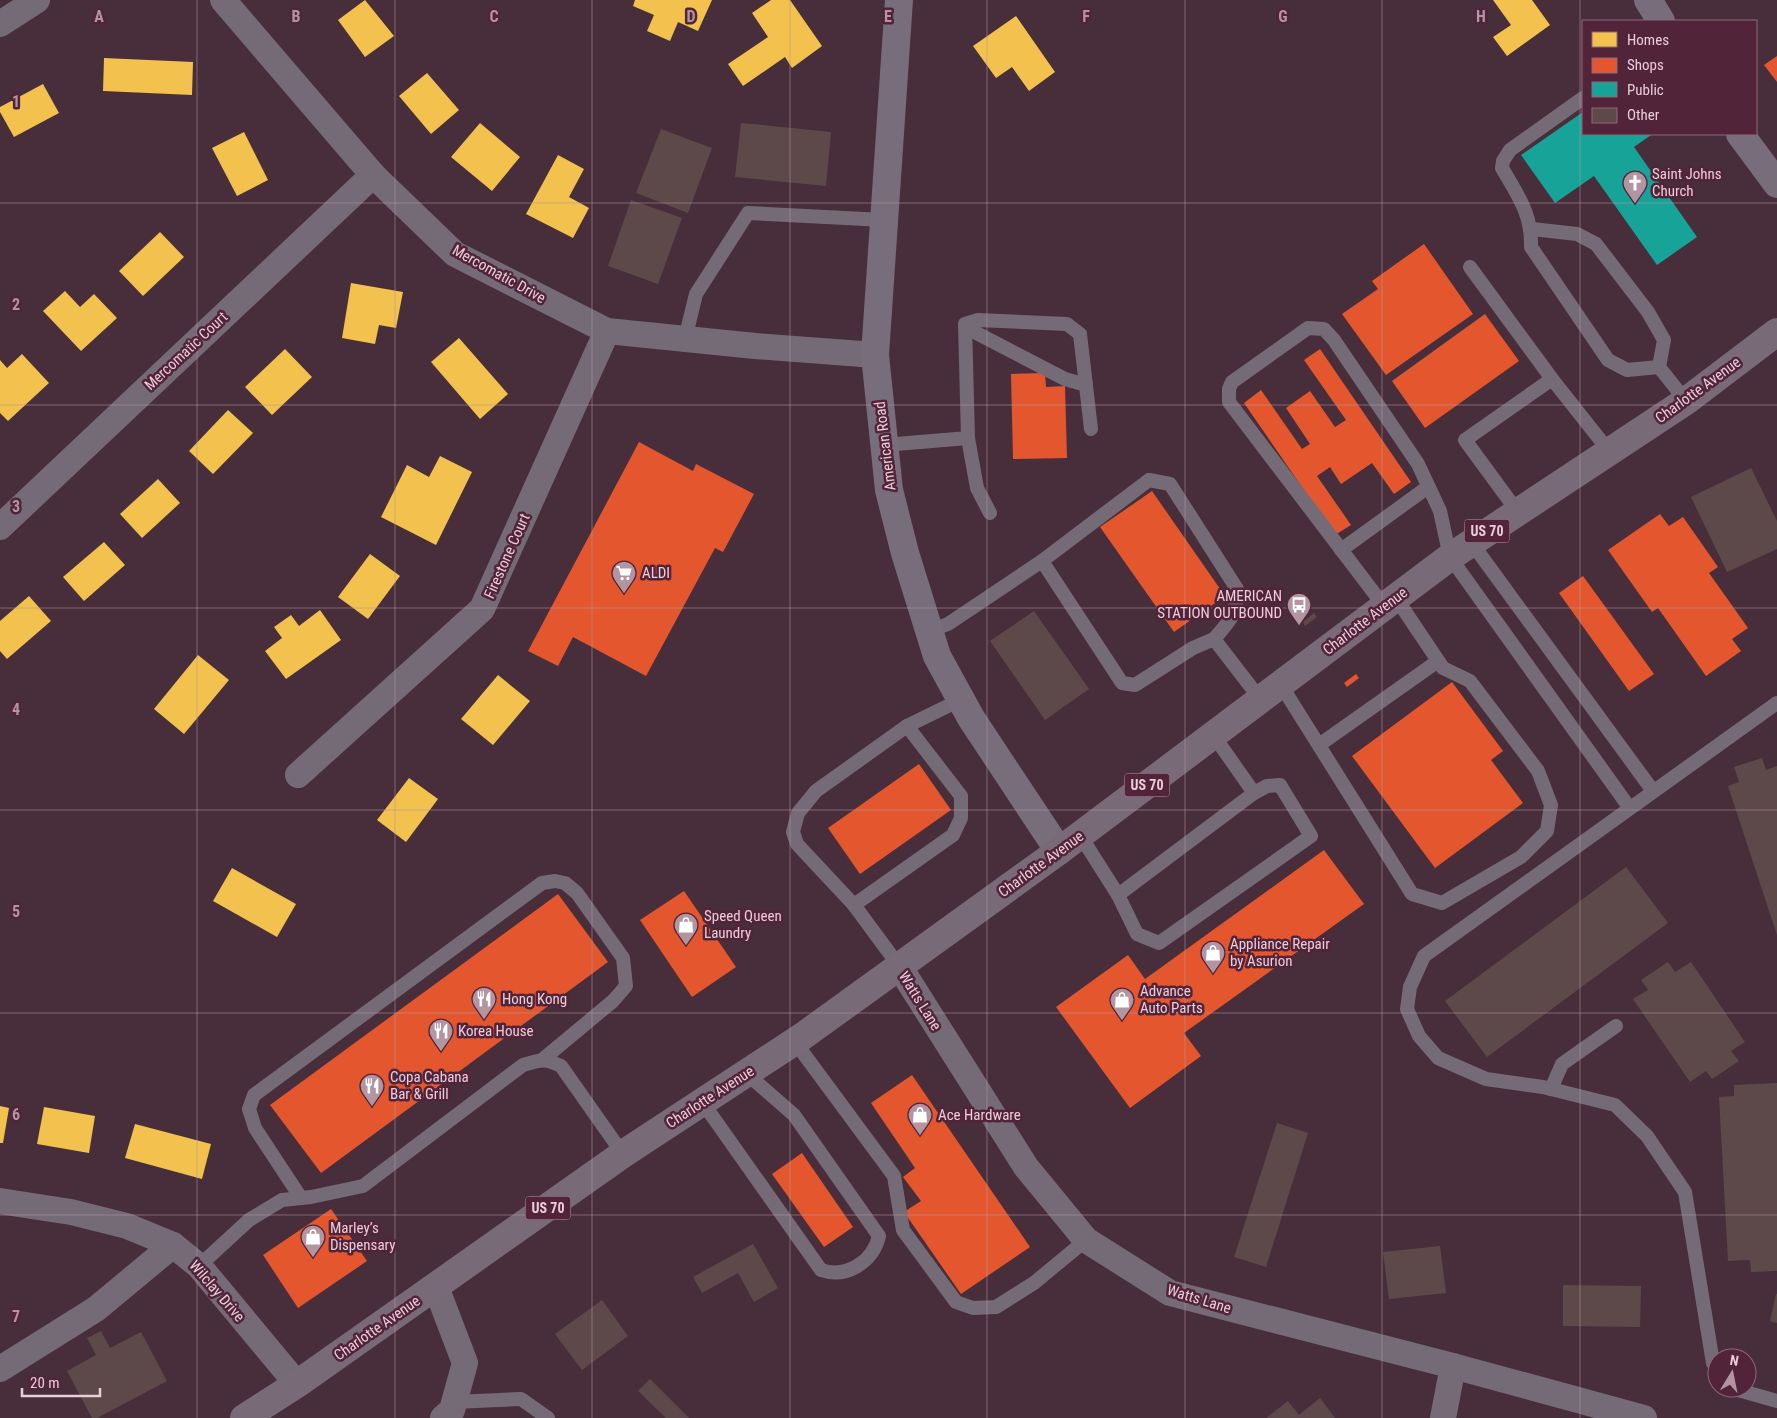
<svg xmlns="http://www.w3.org/2000/svg" width="1777" height="1418" viewBox="0 0 1777 1418" font-family="'Roboto Condensed',sans-serif">
<style>
.homes{fill:#f2c14e}
.shops{fill:#e4572e}
.public{fill:#17a398}
.building{fill:#5d494a}
.lines{fill:none;stroke-linecap:round;stroke-linejoin:round}
.lane{stroke:#746b76;stroke-width:14}
.street{stroke:#746b76;stroke-width:26}
.secondary{stroke:#786d7a;stroke-width:28}
.primary{stroke:#786a76;stroke-width:28}
.grid{fill:none;stroke:#b295a1;stroke-width:1;stroke-opacity:0.55}
.labels{text-anchor:middle;dominant-baseline:central;stroke-width:5;stroke-linejoin:round;paint-order:stroke}
.shield{fill:#522439;stroke:#bd9aa9;stroke-width:1}
.shield-label{font-size:14px;font-weight:bold;fill:#ebcdd9}
.poi-label{font-size:15px;fill:#ebcdd9;stroke:#522439;text-anchor:start}
.street-label{font-size:15px;fill:#ebcdd9;stroke:#522439}
.grid-label{font-size:16px;text-anchor:middle;font-weight:bold;fill:#b295a1;stroke:#522439;stroke-width:5;stroke-linejoin:round;paint-order:stroke}
</style>
<rect width="100%" height="100%" fill="#482e3a"/>
<g class="homes">
<polygon points="365,0 394,36 365,57 338,20"/>
<polygon points="635,0 712,0 698,31 678,22 670,41 647,31 654,15 633,6"/>
<polygon points="771,0 790,0 822,46 792,68 785,57 743,86 728,64 768,37 752,13"/>
<polygon points="1493,0 1532,0 1550,25 1507,56 1493,37 1511,25"/>
<polygon points="1016,16 1055,72 1029,91 1012,67 996,78 973,46"/>
<polygon points="104,58 193,62 192,95 103,91"/>
<polygon points="427,73 459,110 431,134 399,96"/>
<polygon points="43,84 59,113 14,137 0,112 0,107"/>
<polygon points="480,123 520,157 492,191 451,157"/>
<polygon points="244,132 268,180 237,196 212,148"/>
<polygon points="558,155 584,169 569,197 589,208 573,238 526,214"/>
<polygon points="160,232 184,257 143,296 119,271"/>
<polygon points="351,283 403,292 396,328 379,325 375,344 342,338"/>
<polygon points="65,291 80,307 94,294 117,318 81,351 43,311"/>
<polygon points="459,338 508,394 480,419 431,362"/>
<polygon points="285,349 312,377 272,415 245,387"/>
<polygon points="22,354 49,383 8,421 0,413 0,360 7,368"/>
<polygon points="228,410 253,433 213,474 189,451"/>
<polygon points="440,456 472,472 436,545 381,517 407,465 429,477"/>
<polygon points="158,479 180,503 142,538 120,514"/>
<polygon points="104,542 125,565 84,601 63,577"/>
<polygon points="370,554 400,576 368,619 338,597"/>
<polygon points="29,596 51,621 7,659 0,651 0,621"/>
<polygon points="320,610 341,640 286,679 265,651 282,638 274,627 291,615 299,626"/>
<polygon points="198,655 229,680 184,734 154,709"/>
<polygon points="498,675 530,701 493,745 461,719"/>
<polygon points="409,778 438,799 406,842 377,820"/>
<polygon points="232,868 296,904 277,937 213,901"/>
<polygon points="0,1106 9,1108 3,1143 0,1143"/>
<polygon points="44,1107 95,1116 89,1153 37,1144"/>
<polygon points="135,1124 211,1144 202,1179 125,1158"/>
</g>
<g class="shops">
<polygon points="1777,56 1777,82 1764,65"/>
<polygon points="1424,244 1473,314 1386,375 1342,314 1378,289 1372,281"/>
<polygon points="1485,314 1519,361 1425,428 1392,381"/>
<polygon points="1320,349 1411,482 1394,494 1372,463 1341,484 1330,467 1317,476 1351,525 1335,535 1244,403 1261,390 1302,449 1310,444 1286,408 1310,391 1335,427 1346,420 1304,360"/>
<polygon points="1045,373 1046,387 1065,386 1067,458 1013,459 1011,374"/>
<polygon points="639,442 693,471 696,464 754,494 723,552 715,548 646,676 573,637 558,666 528,651"/>
<polygon points="1152,491 1225,596 1174,632 1100,527"/>
<polygon points="1660,514 1669,526 1683,517 1718,567 1709,573 1748,628 1732,639 1741,651 1706,676 1658,608 1652,612 1608,550"/>
<polygon points="1583,576 1654,674 1629,691 1559,593"/>
<polygon points="1356,674 1359,678 1347,687 1344,683"/>
<polygon points="1452,682 1503,751 1491,760 1523,803 1435,868 1352,756"/>
<polygon points="919,764 951,810 860,874 828,828"/>
<polygon points="1324,850 1364,904 1184,1033 1201,1056 1130,1108 1056,1007 1128,955 1145,979"/>
<polygon points="684,891 736,967 692,997 640,920"/>
<polygon points="558,894 608,962 321,1173 270,1105"/>
<polygon points="912,1075 1030,1247 961,1294 904,1212 921,1201 903,1177 915,1168 871,1103"/>
<polygon points="802,1153 853,1227 824,1247 772,1174"/>
<polygon points="331,1209 367,1261 298,1308 263,1255"/>
</g>
<polygon class="public" points="1583,112 1583,134 1651,135 1634,147 1697,237 1657,265 1594,176 1555,203 1521,155"/>
<g class="building">
<polygon points="741,123 831,132 826,186 735,177"/>
<polygon points="661,129 712,148 688,213 636,193"/>
<polygon points="631,200 682,218 658,284 608,266"/>
<polygon points="1751,468 1777,521 1777,549 1727,572 1691,497"/>
<polygon points="1034,611 1089,689 1045,720 990,641"/>
<polygon points="1314,613 1317,617 1305,626 1303,622"/>
<polygon points="1762,758 1766,770 1777,766 1777,935 1728,786 1739,782 1734,767"/>
<polygon points="1626,867 1668,923 1487,1057 1445,1001"/>
<polygon points="1668,962 1675,972 1691,962 1745,1042 1731,1051 1739,1061 1712,1079 1706,1071 1690,1082 1633,999 1648,990 1641,980"/>
<polygon points="1777,1083 1777,1271 1751,1272 1750,1260 1728,1261 1719,1097 1734,1096 1734,1085"/>
<polygon points="1277,1123 1308,1133 1266,1267 1234,1257"/>
<polygon points="753,1244 778,1288 754,1302 738,1273 702,1293 693,1277"/>
<polygon points="1440,1246 1446,1293 1389,1299 1383,1252"/>
<polygon points="1563,1285 1641,1286 1640,1327 1563,1326"/>
<polygon points="1776,1294 1777,1294 1777,1323 1770,1321"/>
<polygon points="602,1300 628,1336 582,1370 555,1334"/>
<polygon points="101,1331 110,1348 141,1332 167,1381 97,1418 92,1418 67,1371 96,1355 87,1338"/>
<polygon points="650,1379 689,1418 666,1418 638,1391"/>
<polygon points="1320,1398 1335,1418 1266,1418 1288,1401 1299,1415"/>
</g>
<g class="lines">
<g class="lane">
<path d="M1583 98 1510 150 1503 161 1502 168C1518 196 1532 214 1531 247L1608 360 1627 370 1659 367"/>
<polyline points="1532,229 1577,234 1596,244 1648,312 1664,340 1659,367 1686,401"/>
<polyline points="1470,267 1552,379"/>
<polyline points="965,327 1065,379 1086,385"/>
<polyline points="685,339 696,294 748,213 884,220"/>
<polyline points="968,438 977,488 990,513"/>
<polyline points="884,445 968,438 965,324 978,320 1067,324 1080,334 1091,429"/>
<polyline points="1517,511 1465,440 1552,379 1609,451"/>
<polyline points="1471,542 1653,791"/>
<polyline points="1341,550 1428,487"/>
<path d="M1042 561 1149 480 1170 484 1237 589C1237 614 1231 620 1214 639"/>
<polyline points="1384,606 1229,402 1229,389 1232,382 1308,328 1324,329 1334,340 1418,464 1440,511 1450,557 1629,807"/>
<polyline points="929,631 948,624 1042,561 1122,683 1135,685 1193,648 1214,639 1261,700"/>
<polyline points="1281,685 1412,894 1442,903 1521,857 1547,831 1551,805 1538,771 1470,681 1443,668 1396,598"/>
<polyline points="1319,745 1438,661"/>
<polyline points="1080,835 1118,895 1137,934 1159,943 1311,836 1280,785 1267,786 1254,793 1214,736"/>
<polyline points="1118,895 1254,793"/>
<polyline points="854,905 953,835 961,818 961,796 907,726"/>
<polyline points="899,966 854,905 797,844 793,832 798,813 816,791 907,726 960,700"/>
<polyline points="795,1042 894,1176 903,1230 956,1302 973,1308 996,1307 1034,1283 1086,1240"/>
<polyline points="1551,1089 1562,1064 1616,1026"/>
<path d="M703 1103 821 1270C846 1279 873 1262 879 1236L794 1115 747 1074"/>
<polyline points="301,1198 255,1128 249,1109 254,1095 542,883 555,881 565,883 577,893 623,958 626,986 613,1001 542,1060"/>
<path d="M199 1266 249 1220 282 1200 311 1197 363 1186 523 1065C541 1060 544 1058 561 1066L623 1154"/>
<polyline points="1717,1368 1713,1363 1685,1192 1647,1136 1615,1105 1543,1087 1486,1079 1438,1058 1419,1036 1407,1009 1410,987 1424,956 1777,703"/>
<polyline points="1731,1388 1777,1401"/>
<polyline points="454,1402 521,1399 548,1418"/>
</g>
<g class="street">
<polyline points="223,0 373,175 455,254 607,331 755,346 875,355"/>
<polyline points="0,24 37,0"/>
<polyline points="0,527 373,175"/>
<polyline points="298,775 482,609 607,331"/>
<polyline points="899,966 1026,1167 1086,1240 1170,1293 1453,1366 1644,1418"/>
<polyline points="0,1201 71,1212 127,1226 173,1245 199,1266 297,1384"/>
<polyline points="436,1287 465,1363 452,1410 443,1418"/>
<polyline points="0,1369 96,1309 173,1245"/>
<polyline points="1443,1418 1453,1366"/>
</g>
<g class="secondary">
<polyline points="899,0 875,355 889,490 905,553 937,656 971,718 1059,851"/>
<polyline points="1648,0 1661,21"/>
<polyline points="1740,134 1777,184"/>
</g>
<polyline class="primary" points="244,1418 297,1384 623,1154 803,1036 1059,851 1450,557 1686,401 1777,332"/>
</g>
<path class="grid" d="M197 0V1418M395 0V1418M592 0V1418M790 0V1418M987 0V1418M1185 0V1418M1382 0V1418M1580 0V1418M0 203H1777M0 405H1777M0 608H1777M0 810H1777M0 1013H1777M0 1215H1777"/>
<defs>
<symbol id="church-pin" viewBox="-11 -11 22 30"><path d="M0 17L-7.5 6A9.5 9.5 0 1 1 7.5 6Z" fill="#b295a1" stroke="#522439"/><path d="M-1.2-6h2.4v3.5h3.3v2.4h-3.3V6h-2.4V-.1h-3.3v-2.4h3.3Z" fill="#fff"/></symbol>
<symbol id="supermarket-pin" viewBox="-11 -11 22 30"><path d="M0 17L-7.5 6A9.5 9.5 0 1 1 7.5 6Z" fill="#b295a1" stroke="#522439"/><path d="M-6-5.5h2.5l.6 2H6L4.5 2H-2.5L-4.4-4H-6ZM-1.5 3.2a1.3 1.3 0 1 0 .1 0ZM3 3.2a1.3 1.3 0 1 0 .1 0Z" fill="#fff"/></symbol>
<symbol id="bus-pin" viewBox="-11 -11 22 30"><path d="M0 17L-7.5 6A9.5 9.5 0 1 1 7.5 6Z" fill="#b295a1" stroke="#522439"/><path d="M-5-6H5V4H4V6H2V4H-2V6H-4V4H-5ZM-3.5-4V0h7V-4ZM-3.5 1.2v1.5H-2V1.2ZM2 1.2v1.5H3.5V1.2Z" fill="#fff"/></symbol>
<symbol id="shop-pin" viewBox="-11 -11 22 30"><path d="M0 17L-7.5 6A9.5 9.5 0 1 1 7.5 6Z" fill="#b295a1" stroke="#522439"/><path d="M-5-2.5h2.3a2.7 3.5 0 0 1 5.4 0H5L5.5 6h-11ZM-1.5-2.5h3a1.5 2.3 0 0 0-3 0Z" fill="#fff"/></symbol>
<symbol id="restaurant-pin" viewBox="-11 -11 22 30"><path d="M0 17L-7.5 6A9.5 9.5 0 1 1 7.5 6Z" fill="#b295a1" stroke="#522439"/><path d="M-5-6h1v4h1v-4h1v4h1v-4h1v5L-1.5 .5V6h-2V.5L-5-1ZM5-6V6H3V1.5H1.5Q1.5-4 5-6Z" fill="#fff"/></symbol>
</defs>
<g fill-rule="evenodd">
<use href="#church-pin" x="1621" y="169" width="28" height="38"/>
<use href="#supermarket-pin" x="610" y="559" width="28" height="38"/>
<use href="#bus-pin" x="1285" y="591" width="28" height="38"/>
<use href="#shop-pin" x="672" y="911" width="28" height="38"/>
<use href="#shop-pin" x="1199" y="939" width="28" height="38"/>
<use href="#restaurant-pin" x="470" y="985" width="28" height="38"/>
<use href="#shop-pin" x="1108" y="986" width="28" height="38"/>
<use href="#restaurant-pin" x="427" y="1017" width="28" height="38"/>
<use href="#restaurant-pin" x="358" y="1072" width="28" height="38"/>
<use href="#shop-pin" x="906" y="1101" width="28" height="38"/>
<use href="#shop-pin" x="299" y="1223" width="28" height="38"/>
</g>
<g class="labels">
<g class="shield">
<rect x="1464.5" y="519.5" width="45" height="23" rx="4"/>
<rect x="1124.5" y="773.5" width="45" height="23" rx="4"/>
<rect x="525.5" y="1196.5" width="45" height="23" rx="4"/>
</g>
<g class="shield-label">
<text x="1487" y="531">US 70</text>
<text x="1147" y="785">US 70</text>
<text x="548" y="1208">US 70</text>
</g>
<g class="poi-label">
<text x="1652" y="174">Saint Johns<tspan x="1652" dy="17">Church</tspan></text>
<text x="642" y="573">ALDI</text>
<text x="1282" y="596" text-anchor="end">AMERICAN<tspan x="1282" dy="17">STATION OUTBOUND</tspan></text>
<text x="704" y="916">Speed Queen<tspan x="704" dy="17">Laundry</tspan></text>
<text x="1230" y="944">Appliance Repair<tspan x="1230" dy="17">by Asurion</tspan></text>
<text x="1140" y="991">Advance<tspan x="1140" dy="17">Auto Parts</tspan></text>
<text x="502" y="999">Hong Kong</text>
<text x="458" y="1031">Korea House</text>
<text x="390" y="1077">Copa Cabana<tspan x="390" dy="17">Bar &amp; Grill</tspan></text>
<text x="938" y="1115">Ace Hardware</text>
<text x="330" y="1228">Marley’s<tspan x="330" dy="17">Dispensary</tspan></text>
</g>
<g class="street-label">
<text transform="translate(499 274) rotate(29)">Mercomatic Drive</text>
<text transform="translate(186 351) rotate(-43)">Mercomatic Court</text>
<text transform="translate(1698 390) rotate(-36)">Charlotte Avenue</text>
<text transform="translate(885 446) rotate(-97)">American Road</text>
<text transform="translate(507 556) rotate(-66)">Firestone Court</text>
<text transform="translate(1365 621) rotate(-37)">Charlotte Avenue</text>
<text transform="translate(1041 864) rotate(-36)">Charlotte Avenue</text>
<text transform="translate(920 1001) rotate(58)">Watts Lane</text>
<text transform="translate(710 1097) rotate(-33)">Charlotte Avenue</text>
<text transform="translate(217 1291) rotate(49)">Wilclay Drive</text>
<text transform="translate(1199 1299) rotate(17)">Watts Lane</text>
<text transform="translate(377 1328) rotate(-35)">Charlotte Avenue</text>
</g>
</g>
<g class="grid-label">
<text x="99" y="22">A</text>
<text x="296" y="22">B</text>
<text x="494" y="22">C</text>
<text x="691" y="22">D</text>
<text x="888" y="22">E</text>
<text x="1086" y="22">F</text>
<text x="1283" y="22">G</text>
<text x="1481" y="22">H</text>
<text x="16" y="107">1</text>
<text x="16" y="310">2</text>
<text x="16" y="512">3</text>
<text x="16" y="715">4</text>
<text x="16" y="917">5</text>
<text x="16" y="1120">6</text>
<text x="16" y="1322">7</text>
</g>
<rect x="1582" y="20" width="175" height="115" fill="#522439" stroke="#8f6879"/>
<rect x="1592" y="32" width="25" height="15" fill="#f2c14e" stroke="#8f6879"/>
<text x="1627" y="45" font-size="15" fill="#ebcdd9">Homes</text>
<rect x="1592" y="58" width="25" height="15" fill="#e4572e" stroke="#8f6879"/>
<text x="1627" y="70" font-size="15" fill="#ebcdd9">Shops</text>
<rect x="1592" y="82" width="25" height="15" fill="#17a398" stroke="#8f6879"/>
<text x="1627" y="95" font-size="15" fill="#ebcdd9">Public</text>
<rect x="1592" y="108" width="25" height="15" fill="#5d494a" stroke="#8f6879"/>
<text x="1627" y="120" font-size="15" fill="#ebcdd9">Other</text>
<g transform="translate(1732 1373) rotate(10)"><circle r="24" fill="#522439" stroke="#8f6879"/>
<path d="M0-4L9 19L0 12L-9 19Z" fill="#b295a1"/>
<text y="-8" font-size="14" font-weight="bold" text-anchor="middle" fill="#ebcdd9">N</text>
</g>
<path d="M22 1388v8h78v-8" fill="none" stroke="#ebcdd9" stroke-width="2.5"/>
<text x="30" y="1388" font-size="15" fill="#ebcdd9" stroke="#522439" stroke-width="4" paint-order="stroke">20 m</text>
</svg>
